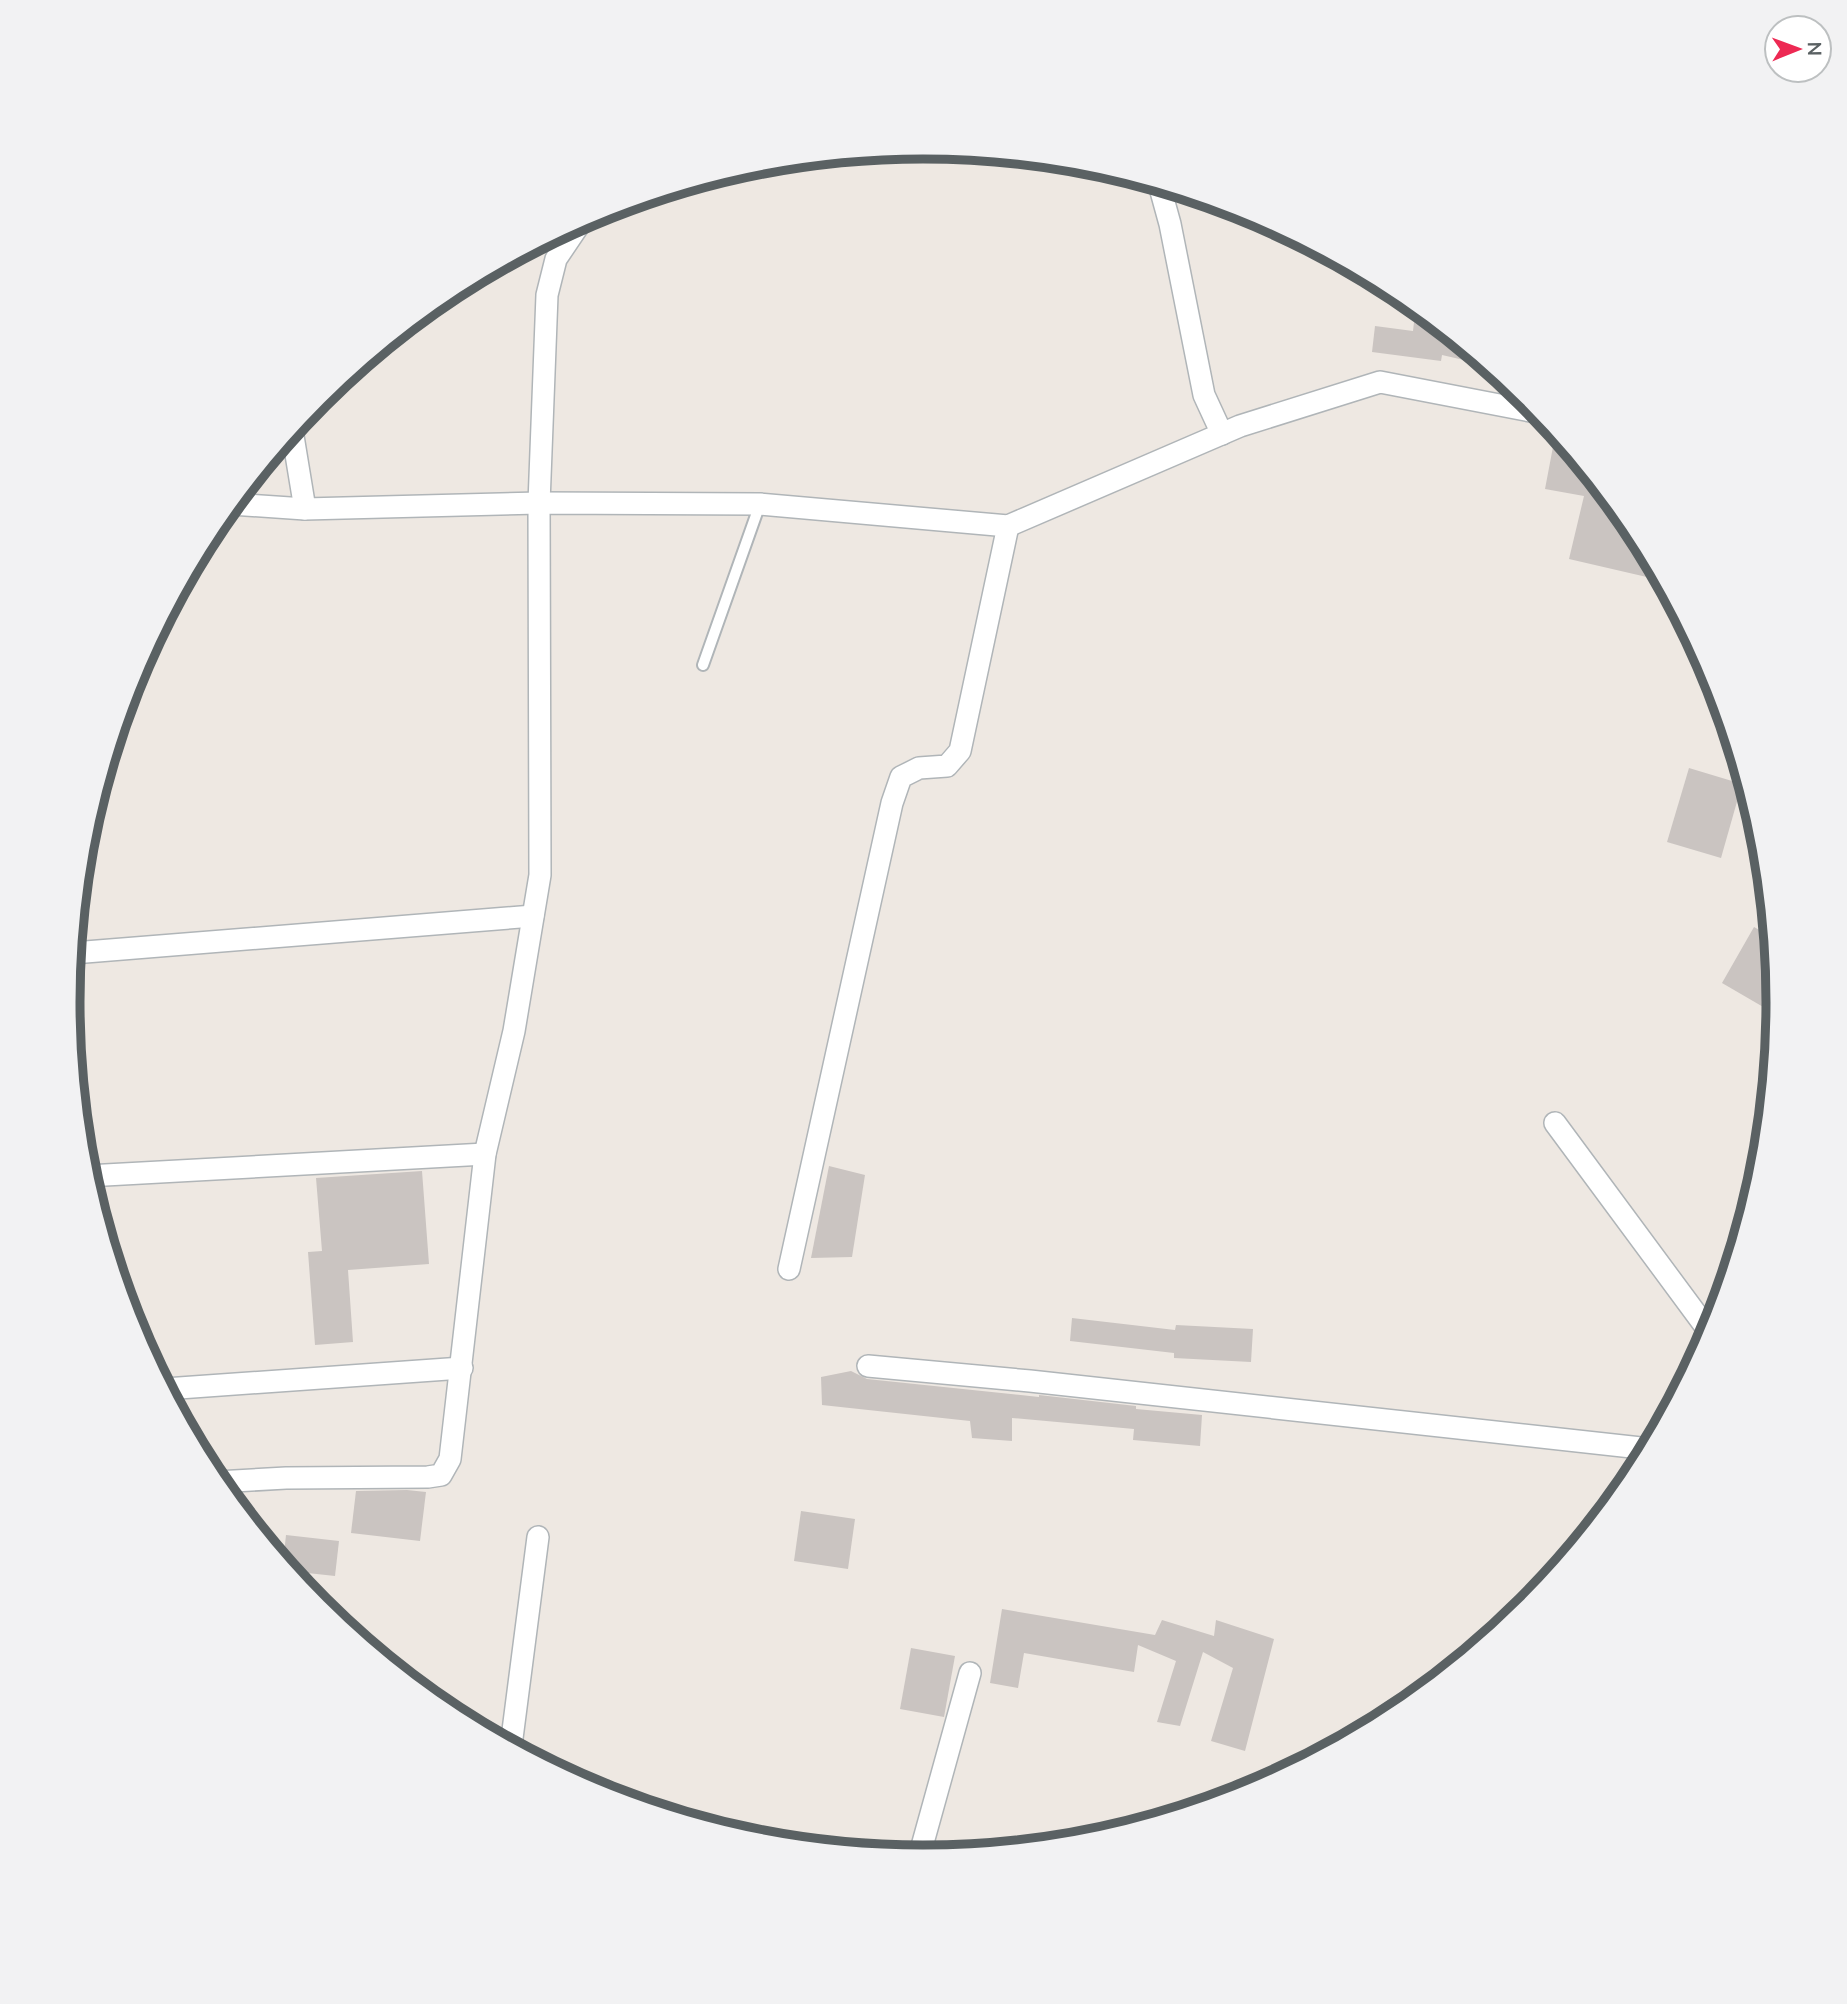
<svg xmlns="http://www.w3.org/2000/svg" width="1847" height="2004" viewBox="0 0 1847 2004" font-family="Mulish,sans-serif">
<style>
.building{fill:#cac4c1}
.lines{fill:none;stroke-linecap:round;stroke-linejoin:round}
.service-casing{stroke:#b0b5b8;stroke-width:14}
.minor-casing{stroke:#b0b5b8;stroke-width:24}
.service{stroke:#fff;stroke-width:10}
.minor{stroke:#fff;stroke-width:21}
.rim{fill:none;stroke:#5a6163;stroke-width:9}
</style>
<rect width="100%" height="100%" fill="#eee8e2"/>
<g class="building">
<polygon points="1416,305 1449,332 1490,366 1442,355 1441,361 1372,352 1375,326 1413,331"/>
<polygon points="1556,431 1635,527 1664,581 1569,559 1584,496 1545,489"/>
<polygon points="1689,768 1742,784 1721,858 1667,842"/>
<polygon points="1754,927 1772,937 1779,1002 1777,1015 1722,983"/>
<polygon points="829,1166 865,1175 852,1257 811,1258"/>
<polygon points="422,1171 429,1264 348,1270 353,1342 315,1345 308,1252 322,1251 316,1178"/>
<polygon points="1072,1318 1175,1330 1176,1325 1253,1329 1251,1362 1174,1358 1174,1353 1070,1341"/>
<polygon points="851,1371 867,1379 1039,1397 1039,1395 1136,1406 1136,1409 1202,1415 1200,1446 1133,1440 1134,1429 1012,1418 1012,1441 972,1438 970,1421 822,1405 821,1377"/>
<polygon points="407,1490 426,1492 420,1541 351,1533 356,1491"/>
<polygon points="801,1511 855,1519 848,1569 794,1561"/>
<polygon points="286,1535 339,1541 335,1576 289,1571 283,1563"/>
<polygon points="1002,1609 1155,1635 1162,1620 1214,1636 1216,1620 1274,1639 1245,1751 1211,1741 1233,1668 1203,1652 1180,1726 1157,1722 1176,1661 1138,1645 1134,1672 1024,1653 1018,1688 990,1683"/>
<polygon points="911,1648 955,1656 944,1717 900,1709"/>
</g>
<g class="lines">
<defs>
<polyline id="service" points="703,665 760,504"/>
<g id="minor">
<polyline points="1159,184 1170,224 1204,395 1222,434"/>
<polyline points="292,430 305,509"/>
<polyline points="231,504 305,509 539,503 760,504 1008,526 1240,426 1380,382 1541,413"/>
<polyline points="73,953 533,916"/>
<polyline points="1555,1123 1711,1334"/>
<polyline points="87,1176 485,1154"/>
<polyline points="789,1269 892,803 901,777 919,768 947,766 960,751 1008,526"/>
<polyline points="868,1366 1030,1381 1650,1449"/>
<polyline points="165,1389 462,1368"/>
<polyline points="217,1482 286,1478 428,1477 441,1475 450,1459 485,1154 514,1031 540,875 539,503 547,295 556,259 583,219"/>
<polyline points="511,1746 538,1537"/>
<polyline points="919,1857 970,1673"/>
</g>
</defs>
<use href="#service" class="service-casing"/>
<use href="#minor" class="minor-casing"/>
<use href="#service" class="service"/>
<use href="#minor" class="minor"/>
</g>
<path d="M0 0H1847V2004H0ZM80 1002a843 843 0 1 1 1686 0a843 843 0 1 1-1686 0Z" fill="#f2f2f3" fill-rule="evenodd"/>
<path class="rim" d="M80 1002a843 843 0 1 1 1686 0a843 843 0 1 1-1686 0Z"/>
<g transform="translate(1798 49) rotate(89)"><circle r="33" fill="#ffffff" stroke="#bdc0c1" stroke-width="2"/>
<path d="M0-5L12 26L0 18L-12 26Z" fill="#ed2953"/>
<text y="-10" font-size="19" font-weight="bold" text-anchor="middle" fill="#5a6163">N</text>
</g>
</svg>
